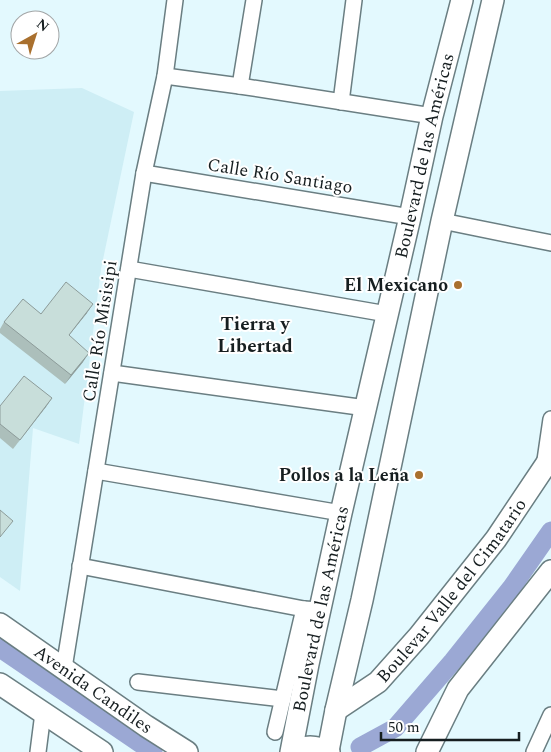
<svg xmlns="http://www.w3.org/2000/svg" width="551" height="752" viewBox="0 0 551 752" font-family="Spectral,serif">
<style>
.built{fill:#ceeef5}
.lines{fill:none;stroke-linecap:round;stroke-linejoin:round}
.canal{stroke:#9ba8d4;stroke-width:19}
.street-casing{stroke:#6a7e82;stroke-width:18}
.secondary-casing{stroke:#6a7e82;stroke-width:24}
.street{stroke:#fff;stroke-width:15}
.secondary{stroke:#fff;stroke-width:21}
.wall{fill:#acbfbb}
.shaded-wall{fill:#8c9b99}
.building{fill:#c8deda;stroke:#8c9b99}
.poi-dot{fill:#a9702e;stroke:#fff;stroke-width:2}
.labels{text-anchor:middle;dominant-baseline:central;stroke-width:4;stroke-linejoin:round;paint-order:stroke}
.street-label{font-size:18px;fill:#161e20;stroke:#fff}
.poi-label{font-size:18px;font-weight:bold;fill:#161e20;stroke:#fff;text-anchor:end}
.neighbourhood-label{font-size:19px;font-weight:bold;fill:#161e20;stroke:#fff}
</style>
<rect width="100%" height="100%" fill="#e3f9fe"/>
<polygon class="built" points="82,88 134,112 101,269 79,444 33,428 20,591 0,577 0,91"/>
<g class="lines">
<g class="canal">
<polyline points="0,648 153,752"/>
<polyline points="360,747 395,728 453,661 512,587 551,531"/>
</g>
<defs>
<g id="street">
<polyline points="165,76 240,86 432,116"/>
<polyline points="240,86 254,0"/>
<polyline points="341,102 354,0"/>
<polyline points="144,173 410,217"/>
<polyline points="442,221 551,243"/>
<polyline points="129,269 387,314"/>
<polyline points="112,373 366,408"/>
<polyline points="544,467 551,419"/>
<polyline points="96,471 341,513"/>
<polyline points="80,566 304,609 320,610"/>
<polyline points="64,668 144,173 165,76 175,0"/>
<polyline points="138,682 283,699"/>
<polyline points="275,732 304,609"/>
<polyline points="38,752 43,713"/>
<polyline points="534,752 551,715"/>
</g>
<g id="secondary">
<path id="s1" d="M0 624 146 726 187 752"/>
<polyline points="0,684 102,752"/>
<path id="s2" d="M336 710 378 682 419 636 496 539 551 457"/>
<polyline points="328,751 336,710 362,600 442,221 493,0"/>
<path id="s3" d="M291 752 308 664 341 513 410 217 432 116 462 0"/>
<path d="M294 752C306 744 317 746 329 752"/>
<polyline points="427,752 458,689 551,571"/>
</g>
</defs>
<use href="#street" class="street-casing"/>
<use href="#secondary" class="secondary-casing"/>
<use href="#street" class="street"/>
<use href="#secondary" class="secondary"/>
</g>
<g class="wall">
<polygon points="87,313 69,335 83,362 65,384 0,333 0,329 4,322 41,314"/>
<polygon points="52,398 13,449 0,438 0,406"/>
</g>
<g class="shaded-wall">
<polygon points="93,304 87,313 62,344 69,335"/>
<polygon points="89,353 83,362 65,384 71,375"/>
<polygon points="52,398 46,407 13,449 20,440"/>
</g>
<g class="building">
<polygon points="66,282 93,304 69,335 89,353 71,375 4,322 23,299 41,314"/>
<polygon points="24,376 52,398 20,440 0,424 0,406"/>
<polygon points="0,510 13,521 0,537"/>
</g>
<g class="poi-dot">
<circle cx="458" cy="285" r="5"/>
<circle cx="419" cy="475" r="5"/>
</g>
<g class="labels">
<g class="street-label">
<text stroke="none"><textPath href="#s3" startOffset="611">Boulevard de las Américas</textPath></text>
<text transform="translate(280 176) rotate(9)">Calle Río Santiago</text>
<text transform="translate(100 331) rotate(-81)">Calle Río Misisipi</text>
<text stroke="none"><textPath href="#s2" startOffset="168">Boulevar Valle del Cimatario</textPath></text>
<text stroke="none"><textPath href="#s3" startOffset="146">Boulevard de las Américas</textPath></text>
<text stroke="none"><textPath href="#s1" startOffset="114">Avenida Candiles</textPath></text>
</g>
<g class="poi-label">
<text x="448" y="285">El Mexicano</text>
<text x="409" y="475">Pollos a la Leña</text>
</g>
<g class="neighbourhood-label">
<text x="255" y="324">Tierra y<tspan x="255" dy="22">Libertad</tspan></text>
</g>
</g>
<g transform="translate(35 35) rotate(39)"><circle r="24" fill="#ffffff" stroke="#a2a5a6"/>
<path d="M0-4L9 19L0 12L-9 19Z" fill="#a9702e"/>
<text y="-8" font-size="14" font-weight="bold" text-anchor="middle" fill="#161e20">N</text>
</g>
<path d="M381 732v8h138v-8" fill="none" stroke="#161e20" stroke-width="2.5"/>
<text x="388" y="732" font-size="15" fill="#161e20" stroke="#ffffff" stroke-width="4" paint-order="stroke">50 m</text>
</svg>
